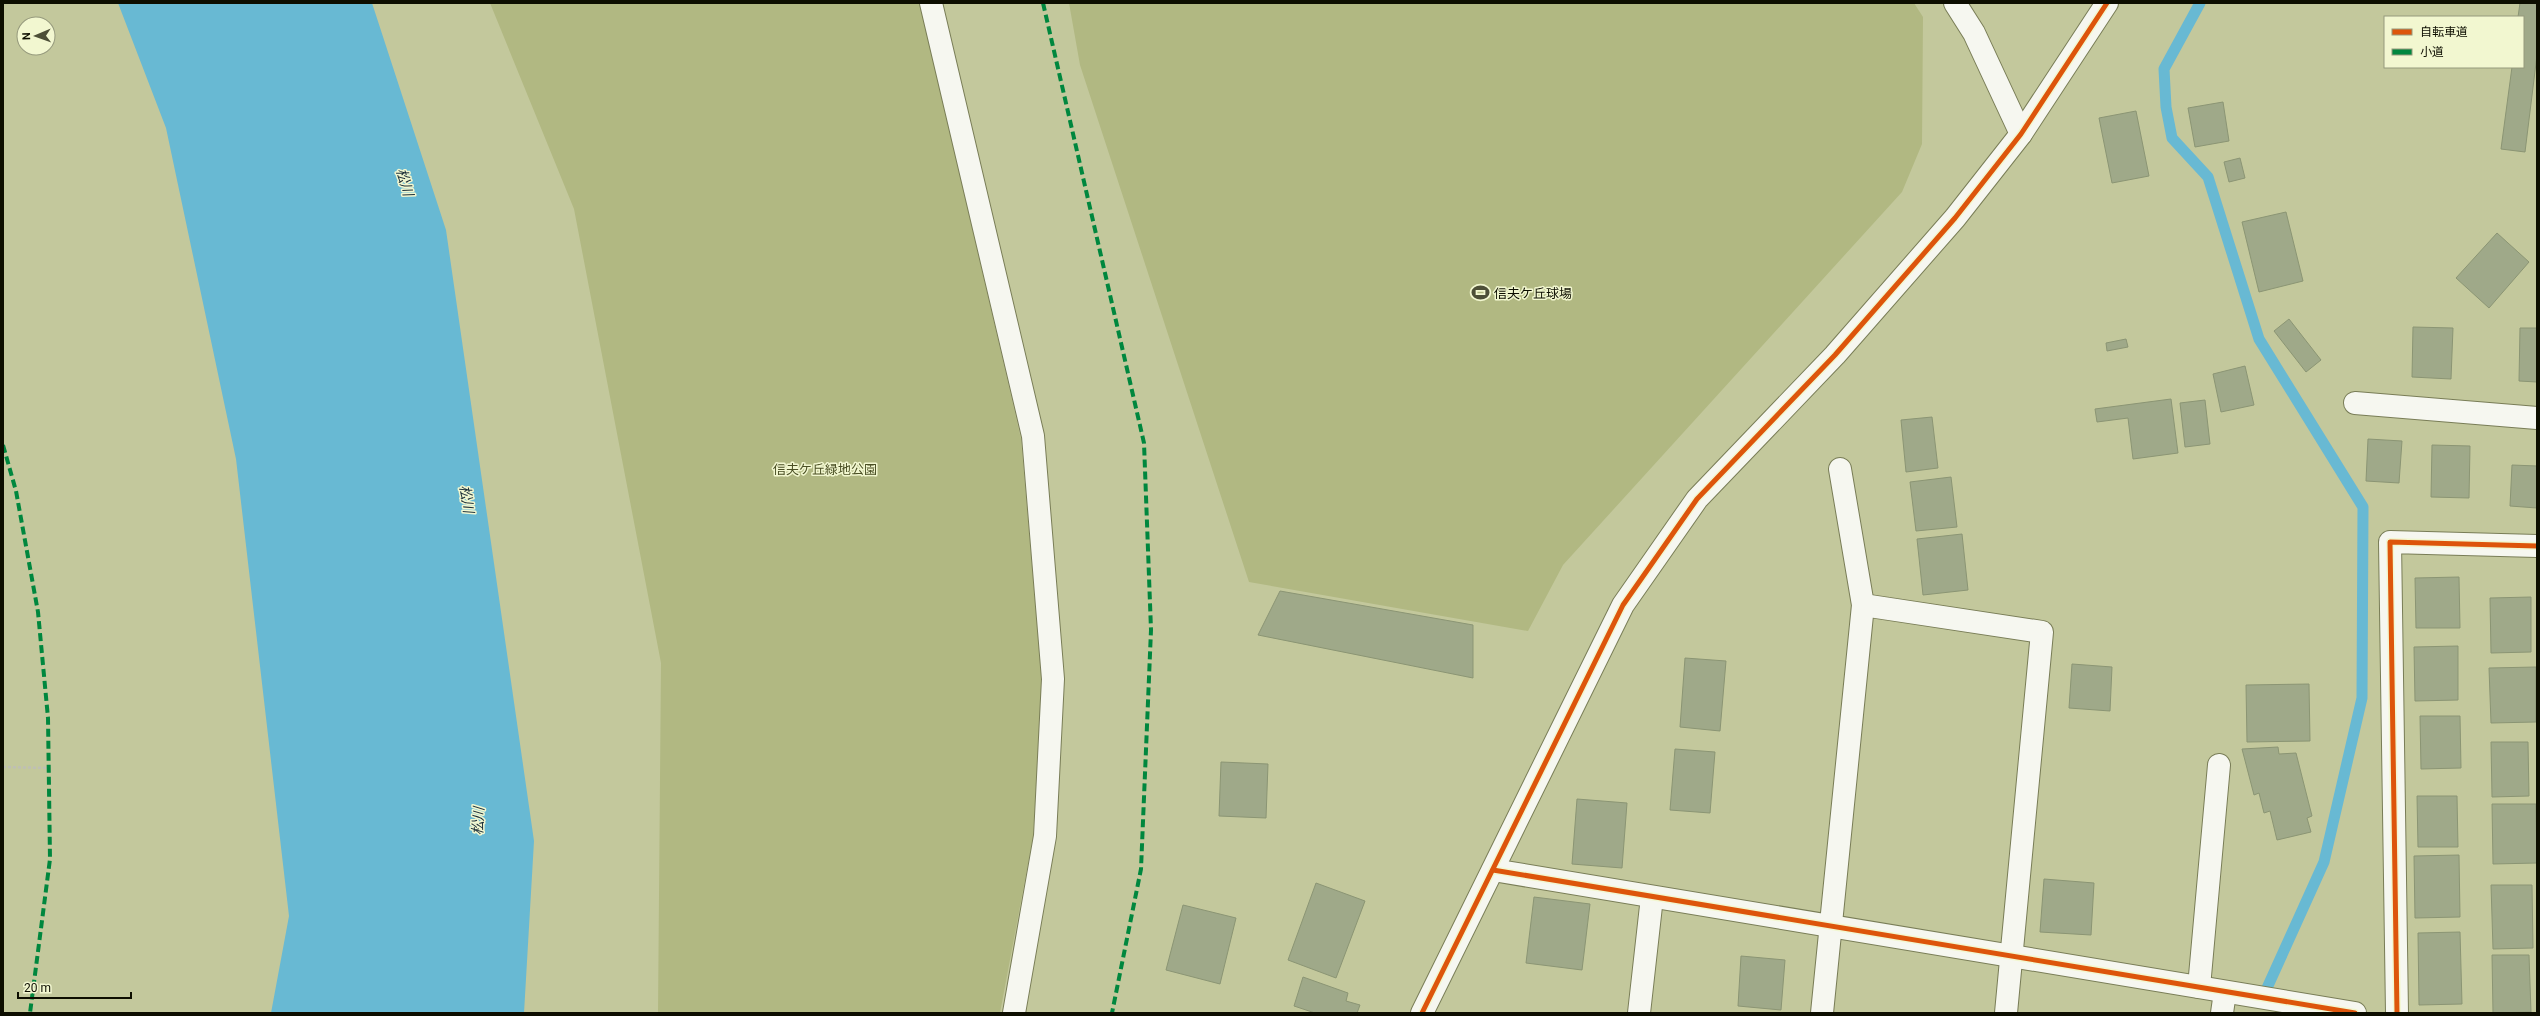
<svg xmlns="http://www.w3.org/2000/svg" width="2540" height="1016" viewBox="0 0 2540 1016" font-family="Roboto,'Noto Sans JP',sans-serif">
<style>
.green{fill:#b1b882}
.water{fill:#68b9d3}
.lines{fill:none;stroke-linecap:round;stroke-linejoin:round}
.stream{stroke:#68b9d3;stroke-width:11}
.building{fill:#9fa989;stroke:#8b9574}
.minor-casing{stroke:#797d57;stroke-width:24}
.path{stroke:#bebfb4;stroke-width:2.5;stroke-dasharray:3 2;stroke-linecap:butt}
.minor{stroke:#f6f7f0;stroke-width:22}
.quiet{stroke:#00873e;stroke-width:4;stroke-dasharray:8 4;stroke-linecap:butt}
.cycleway-casing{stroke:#f2f7d0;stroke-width:8}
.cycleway{stroke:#dd550b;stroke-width:5}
.labels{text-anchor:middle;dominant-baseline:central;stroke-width:3;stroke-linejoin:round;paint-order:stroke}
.poi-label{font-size:13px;fill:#0d0e00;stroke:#f2f7d0;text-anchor:start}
.park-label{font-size:13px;fill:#4a4f24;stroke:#f2f7d0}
.water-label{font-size:14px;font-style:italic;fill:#1a2d38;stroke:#f2f7d0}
</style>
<rect width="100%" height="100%" fill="#c3c89c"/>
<g class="green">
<polygon points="490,3 920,3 1021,439 1042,682 1033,837 1000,1013 658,1013 661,663 574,209"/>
<polygon points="1069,3 1914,3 1923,17 1922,144 1902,192 1563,565 1528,631 1249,582 1080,65"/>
</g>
<polygon class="water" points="118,3 372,3 446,230 534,841 524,1013 271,1013 289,916 236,459 166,128"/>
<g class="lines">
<polyline class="stream" points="2200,3 2164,69 2166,107 2172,138 2208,177 2259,339 2363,507 2362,698 2324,862 2267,988"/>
</g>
<g class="building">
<polygon points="2520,3 2537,3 2537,55 2525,152 2501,149 2512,67 2523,67 2523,17 2518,17"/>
<polygon points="2223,102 2229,141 2195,147 2188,108"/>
<polygon points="2136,111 2149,176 2112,183 2099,118"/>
<polygon points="2240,158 2245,178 2229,182 2224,162"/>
<polygon points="2286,212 2303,281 2259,292 2242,222"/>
<polygon points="2497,233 2529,262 2489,308 2456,278"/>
<polygon points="2289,319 2321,360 2306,372 2274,331"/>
<polygon points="2413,327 2453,328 2451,379 2412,377"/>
<polygon points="2520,328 2537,328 2537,382 2519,381"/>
<polygon points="2126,339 2128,347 2107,351 2106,343"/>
<polygon points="2245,366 2254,405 2221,412 2213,374"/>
<polygon points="2171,399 2178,453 2133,459 2128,418 2097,422 2095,409"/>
<polygon points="2205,400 2210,444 2185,447 2180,403"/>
<polygon points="1932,417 1938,468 1906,472 1901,420"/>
<polygon points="2368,439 2402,441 2399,483 2366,481"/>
<polygon points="2432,445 2470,446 2469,498 2431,497"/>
<polygon points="2512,465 2537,466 2537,508 2510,506"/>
<polygon points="1951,477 1957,527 1916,531 1910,482"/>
<polygon points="1962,534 1968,590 1923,595 1917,539"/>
<polygon points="2459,577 2460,628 2416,628 2415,578"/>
<polygon points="1280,591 1473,625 1473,678 1258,635"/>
<polygon points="2531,597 2531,652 2491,653 2490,598"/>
<polygon points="2458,646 2458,700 2415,701 2414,647"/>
<polygon points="1685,658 1726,661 1720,731 1680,727"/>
<polygon points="2072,664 2112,667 2110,711 2069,708"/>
<polygon points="2536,667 2536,722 2491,723 2489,668"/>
<polygon points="2309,684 2310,741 2247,742 2246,685"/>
<polygon points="2420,716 2460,716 2461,768 2421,769"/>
<polygon points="2491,742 2528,742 2529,796 2492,797"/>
<polygon points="2278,747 2279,754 2296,753 2312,816 2307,818 2311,832 2277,840 2270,811 2264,813 2259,793 2254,795 2242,749"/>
<polygon points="1675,749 1715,752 1710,813 1670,810"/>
<polygon points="1221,762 1268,764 1266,818 1219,816"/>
<polygon points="2417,796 2457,796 2458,847 2418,847"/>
<polygon points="1577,799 1627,803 1622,868 1572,864"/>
<polygon points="2492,804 2536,804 2537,863 2493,864"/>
<polygon points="2459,855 2460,917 2415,918 2414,856"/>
<polygon points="2044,879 2094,883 2091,935 2040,932"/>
<polygon points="1316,883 1365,901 1336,978 1288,960"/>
<polygon points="2491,885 2532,885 2533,948 2493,949"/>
<polygon points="1534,897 1590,904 1582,970 1526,963"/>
<polygon points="1183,905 1236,918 1220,984 1166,970"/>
<polygon points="2460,932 2462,1004 2419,1005 2418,933"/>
<polygon points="2492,955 2529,955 2531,1012 2493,1013"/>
<polygon points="1741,956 1785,960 1781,1010 1738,1006"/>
<polygon points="1303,977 1348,993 1346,1001 1360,1005 1357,1013 1315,1013 1294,1006"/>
</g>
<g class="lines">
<defs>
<g id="minor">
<polyline points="931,3 1033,436 1053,679 1045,836 1014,1013"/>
<polyline points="1955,3 1974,33 2021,134"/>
<polyline points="2355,403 2537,418"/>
<polyline points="1863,605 2042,632 2006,1013"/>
<polyline points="1493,870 2355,1013"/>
<polyline points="2199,987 2219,765"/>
<polyline points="1422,1013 1623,605 1697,499 1835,355 1955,218 2021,134 2107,3"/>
<polyline points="1639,1013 1652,897"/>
<polyline points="1822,1013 1863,605 1840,469"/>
<polyline points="2222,1013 2225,992"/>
<polyline points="2397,1013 2390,542 2537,546"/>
</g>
</defs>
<use href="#minor" class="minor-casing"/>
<polyline class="path" points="3,767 49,768"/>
<use href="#minor" class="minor"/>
<g class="quiet">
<polyline points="1043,3 1144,443 1151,630 1141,869 1112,1013"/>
<polyline points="3,445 16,491 38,612 48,718 50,859 30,1013"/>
</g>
<defs>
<g id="cycleway">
<polyline points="1493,870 2355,1013"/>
<polyline points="1422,1013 1623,605 1697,499 1835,355 1955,218 2021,134 2107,3"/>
<polyline points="2397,1013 2390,542 2537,546"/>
</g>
</defs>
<use href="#cycleway" class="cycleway-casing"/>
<use href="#cycleway" class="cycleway"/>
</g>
<defs>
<symbol id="stadium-bare" viewBox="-9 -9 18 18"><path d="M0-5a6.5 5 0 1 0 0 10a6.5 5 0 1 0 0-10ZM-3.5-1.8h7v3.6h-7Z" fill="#4d4f37" stroke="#f2f7d0" stroke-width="2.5" paint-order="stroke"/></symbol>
</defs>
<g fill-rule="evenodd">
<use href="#stadium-bare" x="1468" y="280" width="25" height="25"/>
</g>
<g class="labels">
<g class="poi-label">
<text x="1494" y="293">信夫ケ丘球場</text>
</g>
<g class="park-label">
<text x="825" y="469">信夫ケ丘緑地公園</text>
</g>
<g class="water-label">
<text transform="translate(405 182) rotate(74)">松川</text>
<text transform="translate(467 499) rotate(81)">松川</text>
<text transform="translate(478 821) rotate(-87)">松川</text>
</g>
</g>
<rect width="2540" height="1016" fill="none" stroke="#0d0e00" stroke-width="8"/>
<rect x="2384" y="16" width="140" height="52" fill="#f2f7d0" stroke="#969a7d"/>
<rect x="2392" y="29" width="20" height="6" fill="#dd550b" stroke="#969a7d"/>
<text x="2420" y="36" font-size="12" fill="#0d0e00">自転車道</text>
<rect x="2392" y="49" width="20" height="6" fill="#00873e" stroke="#969a7d"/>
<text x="2420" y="56" font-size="12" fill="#0d0e00">小道</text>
<g transform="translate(36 36) rotate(268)"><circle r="19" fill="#f2f7d0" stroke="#969a7d"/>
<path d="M0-3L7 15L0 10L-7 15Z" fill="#4d4f37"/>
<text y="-6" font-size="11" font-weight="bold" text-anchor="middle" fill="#0d0e00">N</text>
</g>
<path d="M18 992v6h113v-6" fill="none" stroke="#0d0e00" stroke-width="2"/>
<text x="24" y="992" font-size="12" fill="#0d0e00" stroke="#f2f7d0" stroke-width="3" paint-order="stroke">20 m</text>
</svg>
